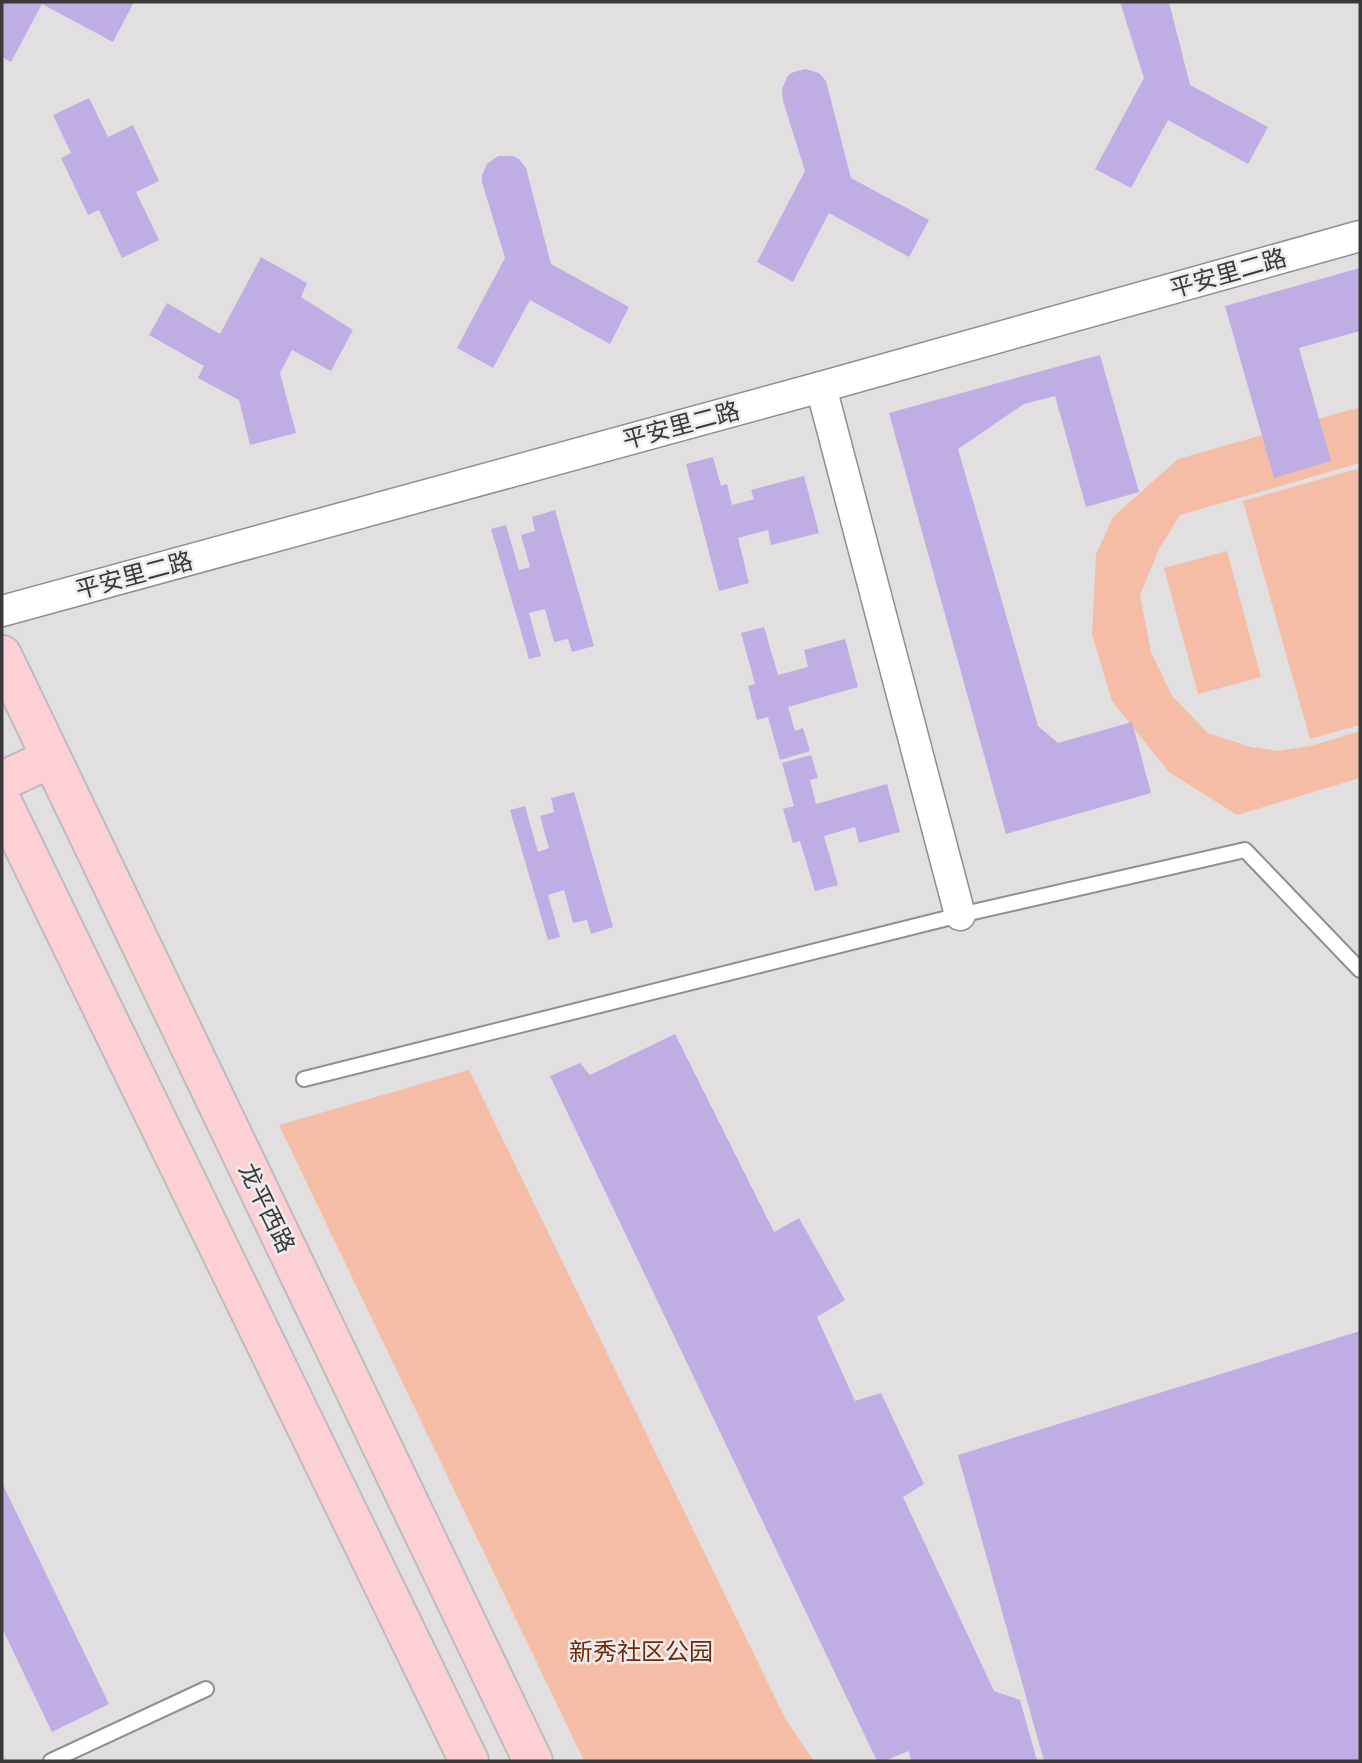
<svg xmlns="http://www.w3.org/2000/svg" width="1362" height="1763" viewBox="0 0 1362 1763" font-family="Jost,'Noto Sans SC',sans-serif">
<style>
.green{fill:#f5bda6}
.building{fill:#bfaee3}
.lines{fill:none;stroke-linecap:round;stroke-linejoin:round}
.service-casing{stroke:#908e90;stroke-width:18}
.minor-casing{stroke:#908e90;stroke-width:33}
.primary-casing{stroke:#bcbcbc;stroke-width:42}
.service{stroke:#fff;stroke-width:14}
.minor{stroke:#fff;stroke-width:30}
.primary{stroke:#fdd0d6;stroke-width:38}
.labels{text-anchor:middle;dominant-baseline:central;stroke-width:5;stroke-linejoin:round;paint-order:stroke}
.street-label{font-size:24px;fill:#3b3a3b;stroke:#efecee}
.park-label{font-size:24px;fill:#6f2b06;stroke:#efecee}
</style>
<rect width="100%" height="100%" fill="#e2dfe1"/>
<g class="green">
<polygon points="1360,407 1360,463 1180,515 1159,549 1140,595 1151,652 1172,696 1208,733 1251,747 1278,751 1311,746 1360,731 1360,778 1237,815 1169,772 1112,701 1092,634 1096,554 1113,517 1178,459"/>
<polygon points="1360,468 1360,725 1310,739 1243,501"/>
<polygon points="1227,551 1261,677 1198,694 1164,568"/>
<polygon points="469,1070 786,1720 814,1761 584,1761 279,1125"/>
</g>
<g class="building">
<polygon points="2,2 134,2 113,42 42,4 11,62 2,57"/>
<polygon points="1120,2 1169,2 1190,85 1268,127 1248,164 1168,120 1131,188 1095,169 1144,78"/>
<polygon points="805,69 819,73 826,81 851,178 929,220 909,257 829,213 793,282 757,262 805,171 783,101 782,89 787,77 791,73"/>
<polygon points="89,98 108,137 133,125 159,181 136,192 159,240 122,258 99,210 88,215 61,158 71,153 53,115"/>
<polygon points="498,156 513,156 519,159 526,168 551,264 629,307 610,344 530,300 493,368 457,348 505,258 482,182 482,175 487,164"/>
<polygon points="261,257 307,283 301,297 353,330 331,371 292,350 280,373 296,433 250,445 239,400 198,378 204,366 149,335 167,303 220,334"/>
<polygon points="1360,268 1360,331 1299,348 1331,461 1274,478 1225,306"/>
<polygon points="1100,355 1139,492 1086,507 1055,396 1024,404 958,449 1038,726 1058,743 1132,722 1151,793 1006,834 889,413"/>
<polygon points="713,457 721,486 727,484 732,505 754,499 751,490 804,476 819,533 771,545 768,530 738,538 749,583 719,591 686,464"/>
<polygon points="555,510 594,646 572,652 568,639 554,642 545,609 529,613 541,656 529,659 491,529 506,525 519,570 530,567 521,535 535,531 532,517"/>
<polygon points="764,627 778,675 808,667 804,650 845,639 858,687 788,707 795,731 803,728 810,751 780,760 768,717 757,720 748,686 755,684 741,633"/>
<polygon points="811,755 818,778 810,780 816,804 887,784 900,832 859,843 855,827 824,836 838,885 815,891 800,841 793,843 783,809 794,806 782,763"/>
<polygon points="574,792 613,927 591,934 587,920 573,923 564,890 548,895 560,937 548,940 510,810 525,806 538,852 549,848 540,816 554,812 551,798"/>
<polygon points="675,1034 774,1232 799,1218 845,1300 817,1317 855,1401 881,1393 924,1484 903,1497 994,1691 1020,1700 1037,1761 911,1761 909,1751 884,1761 877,1761 550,1076 580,1063 590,1075"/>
<polygon points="1360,1331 1360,1761 1044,1761 958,1455"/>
<polygon points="2,1483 109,1704 52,1732 2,1628"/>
</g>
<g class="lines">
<defs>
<g id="service">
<polyline points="304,1079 960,915 1245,850 1360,970"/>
<polyline points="51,1761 206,1689"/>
</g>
<g id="minor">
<polyline points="821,387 960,915"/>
<polyline points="2,611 821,387 1360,236"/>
</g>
<g id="primary">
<polyline points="2,655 533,1761"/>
<polyline points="2,781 51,758"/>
<polyline points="2,802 469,1761"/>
</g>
</defs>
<use href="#service" class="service-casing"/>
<use href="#minor" class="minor-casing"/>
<use href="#primary" class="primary-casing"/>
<use href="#service" class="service"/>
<use href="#minor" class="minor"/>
<use href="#primary" class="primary"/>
</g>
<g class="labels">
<g class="street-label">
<text transform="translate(1228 273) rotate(-16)">平安里二路</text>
<text transform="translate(681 425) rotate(-15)">平安里二路</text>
<text transform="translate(134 575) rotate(-15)">平安里二路</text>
<text transform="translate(267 1208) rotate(64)">龙平西路</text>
</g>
<g class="park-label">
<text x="641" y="1651">新秀社区公园</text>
</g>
</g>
<rect width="1362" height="1763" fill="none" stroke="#3b3a3b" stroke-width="7"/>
</svg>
